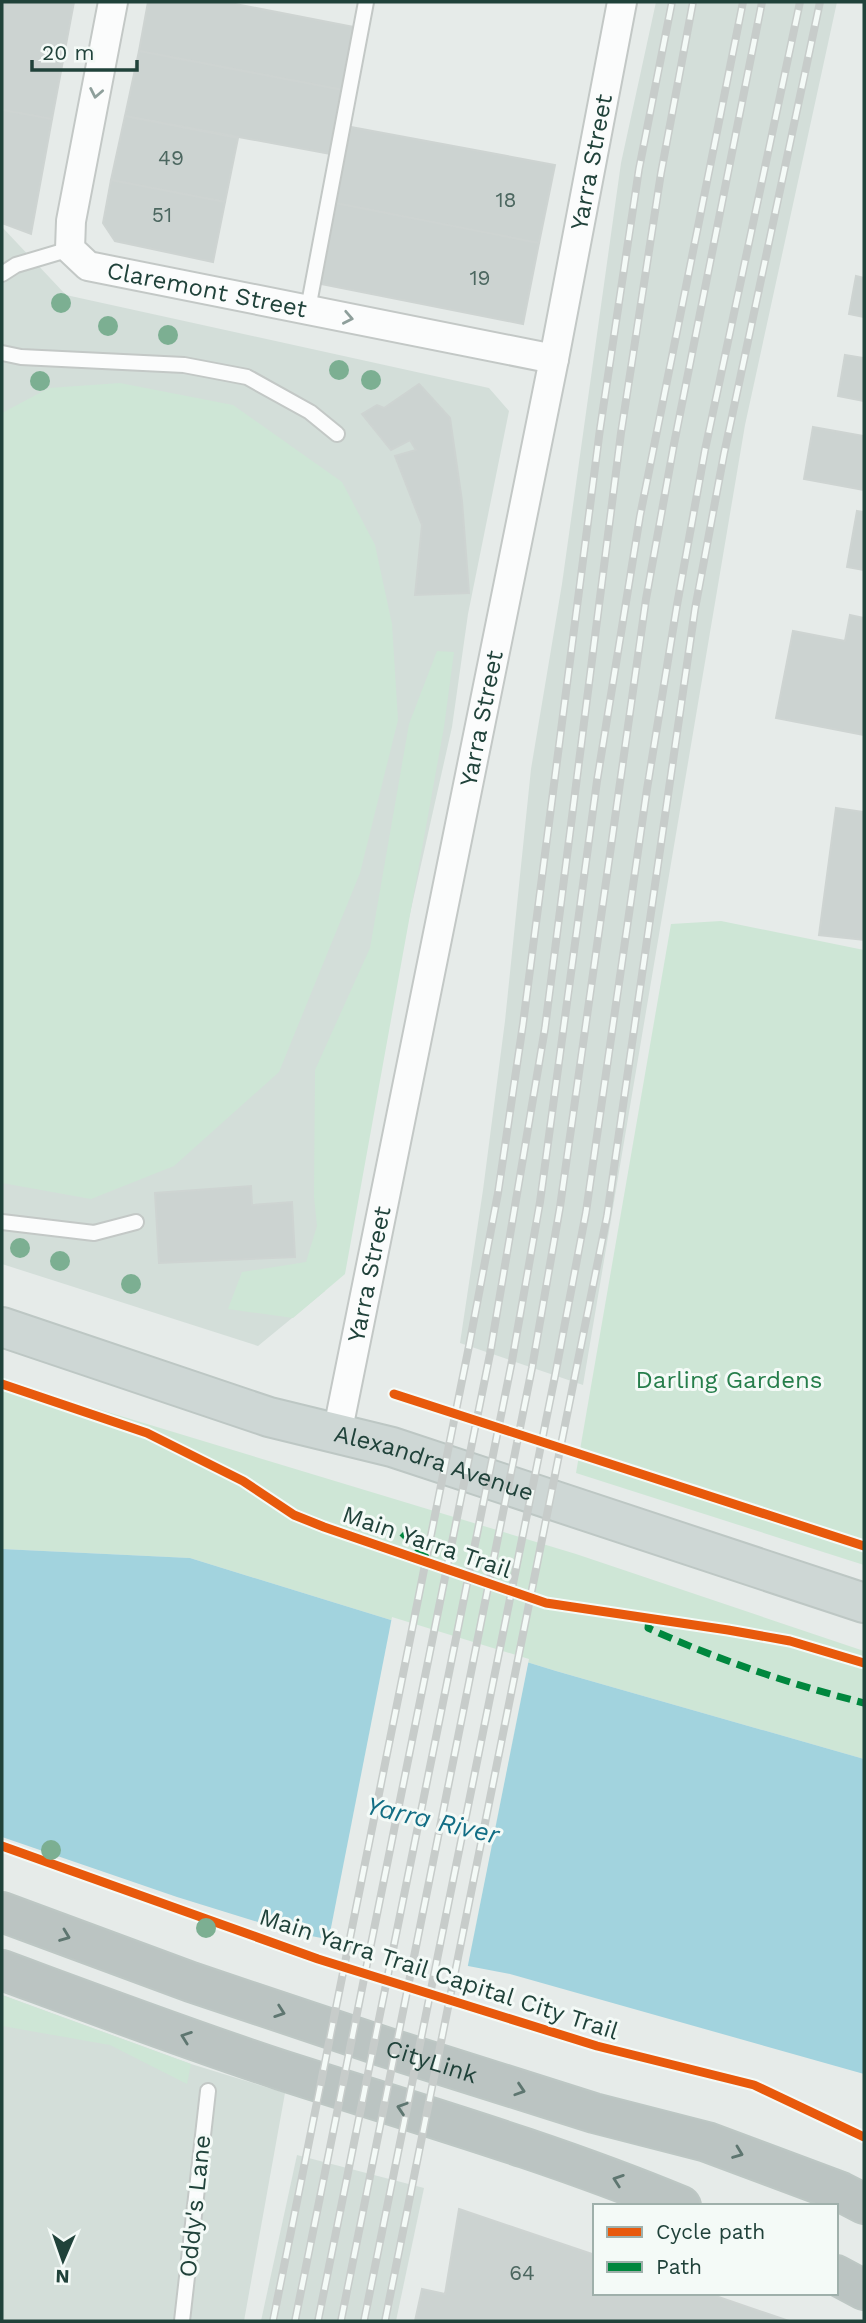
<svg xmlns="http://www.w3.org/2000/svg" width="866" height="2323" viewBox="0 0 866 2323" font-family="'Work Sans',sans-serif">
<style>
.built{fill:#d3ded9}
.green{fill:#cee6d6}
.water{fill:#a2d3de}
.pier{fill:#e6ebe9}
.building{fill:#ccd3d1;stroke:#ced4d2;stroke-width:2}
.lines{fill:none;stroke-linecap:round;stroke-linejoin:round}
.service-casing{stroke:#c3c8c6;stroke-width:18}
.minor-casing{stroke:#c3c8c6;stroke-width:32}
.primary-casing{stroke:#bdc7c4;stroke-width:42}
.motorway-casing{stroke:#bdc7c4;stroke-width:42}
.service{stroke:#fbfcfc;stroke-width:14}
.minor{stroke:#fbfcfc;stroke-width:28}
.primary{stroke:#ced7d5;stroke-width:38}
.motorway{stroke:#bbc4c2;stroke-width:38}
.rail-casing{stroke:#c7ccca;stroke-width:8}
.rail{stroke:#f4faf7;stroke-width:5;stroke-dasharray:16;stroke-linecap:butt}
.quiet{stroke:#00873e;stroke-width:7;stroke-dasharray:14 7;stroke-linecap:butt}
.cycleway-casing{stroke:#f4faf7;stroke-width:13}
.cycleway{stroke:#e8590c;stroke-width:9}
.tree{fill:#7caf92}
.oneway{stroke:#8e9f9b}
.oneway2{stroke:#5e7670}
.labels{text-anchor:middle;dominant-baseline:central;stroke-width:6;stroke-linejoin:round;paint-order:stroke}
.number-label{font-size:21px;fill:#4c6760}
.street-label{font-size:24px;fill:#20423a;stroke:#f4faf7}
.park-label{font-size:24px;fill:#267e4b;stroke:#f4faf7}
.water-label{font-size:26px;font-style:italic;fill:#136e85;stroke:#f4faf7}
</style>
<rect width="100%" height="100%" fill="#e6ebe9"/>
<g class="built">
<polygon points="656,2 837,2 745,425 583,1385 460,1343 483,1190 505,1021 531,769 562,584 621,163"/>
<polygon points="2,227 66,295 489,388 509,411 468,614 452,727 325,1291 258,1346 2,1264"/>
<polygon points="2,1995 191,2064 285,2093 244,2321 2,2321"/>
<polygon points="297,2155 424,2188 396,2321 261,2321"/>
</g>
<g class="green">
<polygon points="120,383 233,405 342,482 375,545 392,624 398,720 360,873 279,1072 174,1166 91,1199 2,1183 2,413 49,388"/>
<polygon points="437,651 454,652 444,727 345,1274 293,1318 228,1309 242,1272 306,1262 317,1226 314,1197 315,1070 370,948 409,724"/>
<polygon points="721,921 864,950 864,1565 576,1473 671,924"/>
<polygon points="2,1377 81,1404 576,1554 864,1651 864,1759 556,1671 190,1558 2,1549"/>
<polygon points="2,1995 191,2064 187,2084 110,2045 2,2026"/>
</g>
<polygon class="water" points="2,1549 190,1558 556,1671 864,1759 864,2074 510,1974 290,1932 177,1897 2,1837"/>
<polygon class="pier" points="392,1617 529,1659 467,1970 328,1943"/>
<g class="building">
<polygon points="2,2 74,2 52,119 2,110"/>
<polygon points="148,2 225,2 354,27 343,90 139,51"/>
<polygon points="139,51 343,90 331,154 125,116"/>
<polygon points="2,110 52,119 31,234 2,223"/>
<polygon points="125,116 238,138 225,202 111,180"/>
<polygon points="351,127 555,165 539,243 335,203"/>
<polygon points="111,180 225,202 213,262 115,241 103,223"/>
<polygon points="335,203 539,243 523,324 321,284"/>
<polygon points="856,276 864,278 864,317 849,314"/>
<polygon points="845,355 864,358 864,401 838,396"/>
<polygon points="419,384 450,418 462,501 469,593 415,595 422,525 395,456 416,450 410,440 391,450 362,414 377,405 384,408"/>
<polygon points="813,427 864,436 864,490 804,479"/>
<polygon points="857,511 864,512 864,570 847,567"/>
<polygon points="850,615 864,618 864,735 776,718 793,631 845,641"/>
<polygon points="836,808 864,812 864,940 819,935"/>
<polygon points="251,1186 252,1205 292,1202 295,1257 159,1263 155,1193"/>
<polygon points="459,2209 595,2255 595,2293 707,2293 789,2321 415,2321 422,2289 445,2294"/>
</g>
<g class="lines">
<defs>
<g id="service">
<polyline points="2,274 16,265 70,249"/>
<polyline points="308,309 366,2"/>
<polyline points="2,353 21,357 184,365 247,377 310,412 337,434"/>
<polyline points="2,1222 94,1233 136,1222"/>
<polyline points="182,2321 208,2091"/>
</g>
<g id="minor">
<path id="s1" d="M113 2 71 221 70 249 88 266 554 359"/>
<path id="s2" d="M337 1434 554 359 622 2"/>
</g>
<g id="primary">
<path id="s3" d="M2 1327 269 1417 392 1447 864 1603"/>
</g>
<g id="motorway">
<path id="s4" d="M2 1912 191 1982 385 2047 594 2113 707 2142 841 2192 864 2204"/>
<path d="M2 1970C94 2004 187 2039 281 2070 415 2113 551 2152 681 2206"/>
<polyline points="836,2275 864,2290"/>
</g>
</defs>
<use href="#service" class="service-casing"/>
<use href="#minor" class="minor-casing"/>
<use href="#primary" class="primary-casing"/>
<use href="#motorway" class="motorway-casing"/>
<use href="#service" class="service"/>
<use href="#minor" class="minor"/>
<use href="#primary" class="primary"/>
<use href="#motorway" class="motorway"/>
<defs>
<g id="rail">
<polyline points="273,2321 469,1346 498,1193 523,1024 600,429 639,169 672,2"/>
<polyline points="295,2321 490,1354 545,1028 621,433 661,173 693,2"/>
<polyline points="318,2321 512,1361 540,1202 597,781 640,516 743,2"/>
<polyline points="341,2321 532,1368 560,1207 646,599 674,444 762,2"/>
<polyline points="364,2321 555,1376 586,1212 647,789 677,605 705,450 800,2"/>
<polyline points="385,2321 607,1216 695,609 724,454 820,2"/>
</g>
</defs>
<use href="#rail" class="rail-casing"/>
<use href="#rail" class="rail"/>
<g class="quiet">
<polyline points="402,1533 427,1558"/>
<path d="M649 1619 648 1628C718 1660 790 1684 864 1703"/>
</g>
<defs>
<g id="cycleway">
<polyline points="2,1384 147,1433 243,1481 294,1515 324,1527 546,1603 728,1630 790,1641 864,1663"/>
<polyline points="394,1394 864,1546"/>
<polyline points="2,1846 318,1959 597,2046 754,2085 864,2137"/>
</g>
</defs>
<use href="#cycleway" class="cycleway-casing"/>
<use href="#cycleway" class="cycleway"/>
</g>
<g class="tree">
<circle cx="61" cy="303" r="10"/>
<circle cx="108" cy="326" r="10"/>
<circle cx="168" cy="335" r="10"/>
<circle cx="339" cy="370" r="10"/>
<circle cx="371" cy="380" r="10"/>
<circle cx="40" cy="381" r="10"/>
<circle cx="20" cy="1248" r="10"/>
<circle cx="60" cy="1261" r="10"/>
<circle cx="131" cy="1284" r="10"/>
<circle cx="51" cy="1850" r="10"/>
<circle cx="206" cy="1928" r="10"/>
</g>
<defs><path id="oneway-chevron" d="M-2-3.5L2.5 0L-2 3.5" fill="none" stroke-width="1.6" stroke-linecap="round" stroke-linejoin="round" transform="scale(1.75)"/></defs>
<g class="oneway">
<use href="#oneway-chevron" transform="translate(96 93) rotate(101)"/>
<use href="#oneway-chevron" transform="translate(348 318) rotate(11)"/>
</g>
<g class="oneway2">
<use href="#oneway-chevron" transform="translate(65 1936) rotate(21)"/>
<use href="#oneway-chevron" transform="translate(280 2012) rotate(19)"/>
<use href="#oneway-chevron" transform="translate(186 2037) rotate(-160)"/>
<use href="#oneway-chevron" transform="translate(520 2090) rotate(18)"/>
<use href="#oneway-chevron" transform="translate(402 2108) rotate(-162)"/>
<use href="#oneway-chevron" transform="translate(738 2153) rotate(21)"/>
<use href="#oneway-chevron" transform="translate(618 2180) rotate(-161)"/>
</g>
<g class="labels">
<g class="number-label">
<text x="171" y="157">49</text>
<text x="506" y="199">18</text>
<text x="162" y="214">51</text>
<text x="480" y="277">19</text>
<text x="522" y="2272">64</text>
</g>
<g class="street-label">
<text stroke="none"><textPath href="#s2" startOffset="1297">Yarra Street</textPath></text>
<text stroke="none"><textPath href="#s1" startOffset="397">Claremont Street</textPath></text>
<text stroke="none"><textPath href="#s2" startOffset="730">Yarra Street</textPath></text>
<text stroke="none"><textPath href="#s2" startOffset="163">Yarra Street</textPath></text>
<text stroke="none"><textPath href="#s3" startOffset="453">Alexandra Avenue</textPath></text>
<text transform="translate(427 1542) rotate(19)">Main Yarra Trail</text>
<text transform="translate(439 1974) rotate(18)">Main Yarra Trail Capital City Trail</text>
<text stroke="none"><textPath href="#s4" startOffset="455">CityLink</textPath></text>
<text transform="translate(195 2206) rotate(-84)">Oddy's Lane</text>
</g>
<g class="park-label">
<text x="729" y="1380">Darling Gardens</text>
</g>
<g class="water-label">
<text transform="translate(433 1820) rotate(13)">Yarra River</text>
</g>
</g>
<rect width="866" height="2323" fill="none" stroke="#20423a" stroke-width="7"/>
<rect x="593" y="2204" width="245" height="91" fill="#f4faf7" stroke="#9fb0ab" stroke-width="2"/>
<rect x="607" y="2227" width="35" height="10" fill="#e8590c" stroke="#9fb0ab" stroke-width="2"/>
<text x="656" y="2239" font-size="21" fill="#20423a">Cycle path</text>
<rect x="607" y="2262" width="35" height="10" fill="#00873e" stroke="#9fb0ab" stroke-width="2"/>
<text x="656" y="2274" font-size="21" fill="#20423a">Path</text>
<g transform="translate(63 2260) rotate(182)" stroke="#f4faf7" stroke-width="5" paint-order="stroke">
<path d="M0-5L12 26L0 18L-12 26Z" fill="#20423a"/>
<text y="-10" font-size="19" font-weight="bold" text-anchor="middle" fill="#20423a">N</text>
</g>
<path d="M32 60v10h105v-10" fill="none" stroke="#20423a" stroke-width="3.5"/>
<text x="42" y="60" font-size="21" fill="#20423a" stroke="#f4faf7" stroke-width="5" paint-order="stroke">20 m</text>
</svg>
